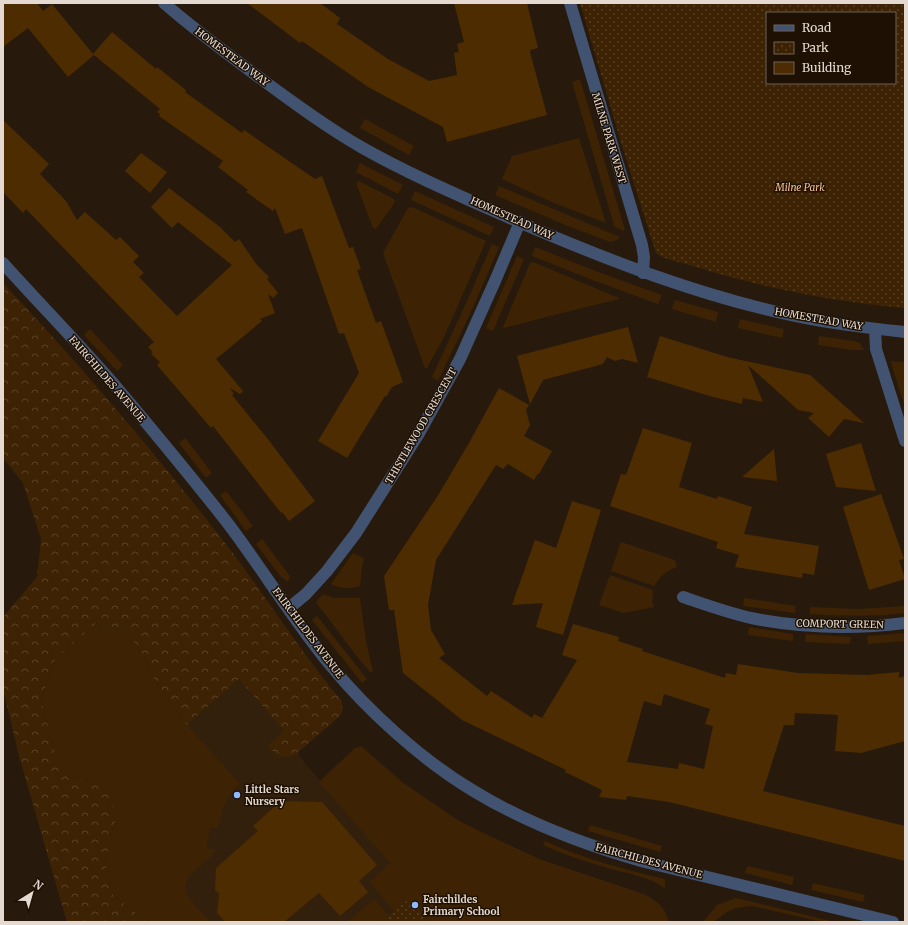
<svg xmlns="http://www.w3.org/2000/svg" width="908" height="925" viewBox="0 0 908 925" font-family="Merriweather,serif">
<style>
.built{fill:#32200c}
.grass{fill:#3d2304}
.forest{fill:url(#forest-crowns)}
.park{fill:url(#park-dots);fill-rule:evenodd}
.building{fill:#4d2c02;fill-rule:evenodd}
.lines{fill:none;stroke-linecap:round;stroke-linejoin:round}
.street{stroke:#415370;stroke-width:12}
.poi-dot{fill:#8fb8fd;stroke:#1e1104;stroke-width:1.5}
.labels{text-anchor:middle;dominant-baseline:central;stroke-width:3;stroke-linejoin:round;paint-order:stroke}
.street-label{font-size:10px;fill:#e4dad1;stroke:#1e1104}
.park-label{font-size:10px;font-style:italic;fill:#f8c490;stroke:#1e1104}
.poi-label{font-size:10px;font-weight:bold;fill:#e4dad1;stroke:#1e1104;text-anchor:start}
</style>
<defs>
<pattern id="forest-crowns" width="20" height="18" patternUnits="userSpaceOnUse"><rect width="20" height="18" fill="#3d2304"/><path d="M2 6a3 3 0 1 1 6 0M12 15a3 3 0 1 1 6 0" fill="none" stroke="#594228"/></pattern>
<pattern id="park-dots" width="8" height="8" patternUnits="userSpaceOnUse"><rect width="8" height="8" fill="#3d2304"/><path d="M2 2h.1M6 6h.1" fill="none" stroke="#594228" stroke-width="1.8" stroke-linecap="round"/></pattern>
</defs>
<rect width="100%" height="100%" fill="#271a0c"/>
<polygon class="built" points="239,679 284,731 304,762 415,892 448,922 144,922 187,725"/>
<g class="grass">
<polygon points="580,79 625,230 623,231 615,227 614,225 572,82"/>
<polygon points="365,119 414,146 409,155 360,128"/>
<polygon points="579,138 606,223 554,203 502,179 512,156"/>
<polygon points="360,163 403,185 398,194 356,172"/>
<polygon points="359,181 394,199 395,202 376,229 373,228 356,183"/>
<polygon points="499,186 620,237 617,240 610,242 565,225 495,195"/>
<polygon points="415,191 494,227 490,236 411,200"/>
<polygon points="412,207 486,241 444,337 427,368 425,368 383,253 408,208"/>
<polygon points="492,244 499,247 475,303 438,381 432,377 468,299"/>
<polygon points="535,247 598,272 662,295 658,304 595,281 532,256"/>
<polygon points="517,256 524,259 493,331 486,328"/>
<polygon points="533,262 619,298 619,299 562,313 504,328 503,327 530,263"/>
<polygon points="675,300 718,312 716,322 672,309"/>
<polygon points="740,319 784,329 782,338 738,328"/>
<polygon points="90,329 123,365 117,371 84,335"/>
<polygon points="819,336 854,341 860,343 864,350 852,350 818,345"/>
<polygon points="891,361 905,362 905,407 892,366"/>
<polygon points="185,438 212,473 206,478 179,443"/>
<polygon points="226,491 253,526 246,531 220,495"/>
<polygon points="262,539 289,575 290,578 288,582 281,577 256,544"/>
<path d="M621 542 672 559 675 561 677 567C666 571 660 576 654 586L611 571Z"/>
<path d="M353 553 364 558 362 567 360 586C352 589 338 589 331 584Z"/>
<polygon points="610,575 653,590 652,602 654,607 624,613 599,605"/>
<polygon points="323,594 334,598 360,598 366,641 373,672 370,672 355,654 316,602"/>
<polygon points="744,598 796,606 795,613 743,606"/>
<path d="M905 606V613C873 617 842 616 810 614V607L858 609Z"/>
<polygon points="317,616 367,679 362,683 312,620"/>
<path d="M95 624 125 629 143 655 154 679 187 725 240 784C225 796 222 811 218 828H210L206 848 216 850C210 859 201 865 193 872 173 890 198 908 211 922H147L112 894 105 862 116 818 93 781 69 777 55 752 41 700 55 659Z"/>
<polygon points="749,627 793,634 793,641 748,635"/>
<polygon points="905,633 905,641 868,644 867,636"/>
<polygon points="806,634 851,637 850,644 805,642"/>
<path d="M361 746 402 782 456 819 481 832 542 860 644 894C657 901 665 907 669 922H433L409 899 394 911 370 882 390 863 319 782 354 749Z"/>
<polygon points="590,825 662,846 660,852 588,831"/>
<path d="M545 841C584 859 623 869 665 879V888C648 876 624 873 604 867 583 861 563 854 543 845Z"/>
<polygon points="747,866 794,877 792,885 745,873"/>
<polygon points="813,883 865,895 863,902 811,890"/>
<polygon points="735,898 741,899 835,922 822,922 752,906 736,908 727,912 713,922 703,922 717,905"/>
<polygon points="374,899 389,916 382,922 347,922"/>
</g>
<path class="forest" d="M3 283C84 369 160 459 232 552 269 601 302 654 341 700 343 707 343 710 340 716L296 754C283 760 277 756 268 746L284 731 239 679 187 725 154 679 143 655 125 629 95 624 55 659 41 700 55 752 69 777 93 781 110 797 116 818 105 862 112 894 147 922H67L19 756 3 689V617L37 577 41 539 23 483 3 458Z"/>
<g class="park">
<path d="M580 3H905V308C834 302 764 288 696 267 684 263 665 260 656 253L623 149ZM767 13H895V83H767Z"/>
<polygon points="409,899 433,922 382,922"/>
</g>
<g class="building">
<polygon points="3,3 37,3 43,11 52,4 93,54 112,32 156,69 157,67 186,90 185,92 242,133 244,130 315,179 322,176 349,248 353,247 361,269 357,270 376,323 381,321 403,382 392,387 386,397 385,396 347,458 318,441 359,373 344,333 339,334 302,228 285,234 275,208 273,211 246,192 248,190 218,167 223,161 159,116 160,114 157,112 160,109 94,55 68,77 28,28 3,47"/>
<polygon points="247,3 320,3 340,18 337,24 388,59 429,81 457,75 454,53 459,52 457,44 464,42 454,3 527,3 538,48 530,50 531,51 530,52 547,115 447,142 443,127 368,87 302,41 300,43"/>
<polygon points="3,120 49,164 40,174 66,201 77,220 85,212 116,240 120,237 139,256 133,262 144,273 139,277 177,316 232,265 178,222 172,228 151,207 169,188 220,227 235,242 239,239 257,265 269,277 267,279 278,293 273,298 268,294 275,313 260,319 262,321 216,359 243,391 240,394 230,388 234,394 232,395 267,438 315,501 289,521 282,512 281,513 213,426 211,428 157,365 160,362 151,354 153,352 148,347 154,342 26,209 23,213 3,192"/>
<polygon points="141,153 167,172 150,193 125,171"/>
<polygon points="628,327 638,363 622,359 615,361 607,357 603,364 543,380 530,404 517,356"/>
<polygon points="660,336 727,357 810,375 864,423 844,419 829,437 808,418 814,413 798,410 748,365 763,402 743,398 742,404 713,397 647,377"/>
<path d="M499 388 529 405 526 410 530 425 524 436 552 451 539 474 538 473 534 480 508 464 503 469 496 465 436 560 428 605 431 630 445 654 439 658 487 696 491 691 532 718 534 714 542 718 577 660 562 655 573 624 619 637 618 641 643 649 642 651 725 678 726 673 736 675 738 664 798 673 867 675 899 672V678L905 676V741L861 753 835 751 838 715 795 713 794 725H784L763 791 905 826V861L669 802 627 796 626 800 599 797 602 790 565 772 566 770 462 720 403 673 394 610H389L384 576 437 497 469 443ZM664 694 710 709 705 724 713 726 704 769 679 763 678 769 627 762 644 701 661 706Z"/>
<polygon points="643,428 692,443 679,487 717,499 718,496 752,507 744,534 819,546 814,575 803,573 802,578 735,567 739,555 716,548 718,542 610,506 621,474 626,475"/>
<polygon points="861,443 876,491 836,487 826,454"/>
<polygon points="774,449 777,481 742,477"/>
<polygon points="881,494 904,559 899,560 905,579 869,590 843,507"/>
<polygon points="572,501 601,510 563,635 536,627 543,603 512,605 535,540 556,548"/>
<polygon points="281,801 322,802 377,865 359,881 368,892 340,916 319,893 284,922 225,922 217,913 219,894 215,890 216,868 258,831 253,826"/>
</g>
<g class="lines">
<g class="street">
<path d="M164 3C197 32 233 58 268 84 298 106 328 128 361 147 412 176 467 199 521 223 610 261 700 296 795 316 831 324 868 328 905 332"/>
<polyline points="570,3 642,245 644,257 643,273"/>
<path d="M3 263C39 303 77 342 112 382 151 428 189 474 226 521 262 568 293 620 331 666 368 711 422 760 472 790 524 822 582 844 641 861L893 922"/>
<polyline points="875,329 876,349 905,441"/>
<path d="M683 597C707 605 731 614 756 619 804 628 856 629 905 623"/>
<polyline points="289,608 306,594 327,571 356,533 418,435 460,359 495,281 520,222"/>
</g>
</g>
<g class="poi-dot">
<circle cx="237" cy="795" r="4"/>
<circle cx="415" cy="905" r="4"/>
</g>
<g class="labels">
<g class="street-label">
<text transform="translate(232 57) rotate(37)">HOMESTEAD WAY</text>
<text transform="translate(609 138) rotate(73)">MILNE PARK WEST</text>
<text transform="translate(512 218) rotate(24)">HOMESTEAD WAY</text>
<text transform="translate(819 319) rotate(10)">HOMESTEAD WAY</text>
<text transform="translate(107 379) rotate(49)">FAIRCHILDES AVENUE</text>
<text transform="translate(421 426) rotate(-60)">THISTLEWOOD CRESCENT</text>
<text transform="translate(840 624) rotate(1)">COMPORT GREEN</text>
<text transform="translate(308 633) rotate(53)">FAIRCHILDES AVENUE</text>
<text transform="translate(649 861) rotate(15)">FAIRCHILDES AVENUE</text>
</g>
<g class="park-label">
<text x="800" y="187">Milne Park</text>
</g>
<g class="poi-label">
<text x="245" y="789">Little Stars<tspan x="245" dy="12">Nursery</tspan></text>
<text x="423" y="899">Fairchildes<tspan x="423" dy="12">Primary School</tspan></text>
</g>
</g>
<rect width="908" height="925" fill="none" stroke="#e4dad1" stroke-width="8"/>
<rect x="766" y="12" width="130" height="72" fill="#1e1104" stroke="#6d6156"/>
<rect x="774" y="25" width="20" height="6" fill="#415370" stroke="#6d6156"/>
<text x="802" y="32" font-size="12" fill="#e4dad1">Road</text>
<rect x="774" y="42" width="20" height="12" fill="url(#park-dots)" stroke="#6d6156"/>
<text x="802" y="52" font-size="12" fill="#e4dad1">Park</text>
<rect x="774" y="62" width="20" height="12" fill="#4d2c02" stroke="#6d6156"/>
<text x="802" y="72" font-size="12" fill="#e4dad1">Building</text>
<g transform="translate(32 893) rotate(37)" stroke="#1e1104" stroke-width="3" paint-order="stroke">
<path d="M0-3L7 15L0 10L-7 15Z" fill="#e4dad1"/>
<text y="-6" font-size="11" font-weight="bold" text-anchor="middle" fill="#e4dad1">N</text>
</g>
</svg>
